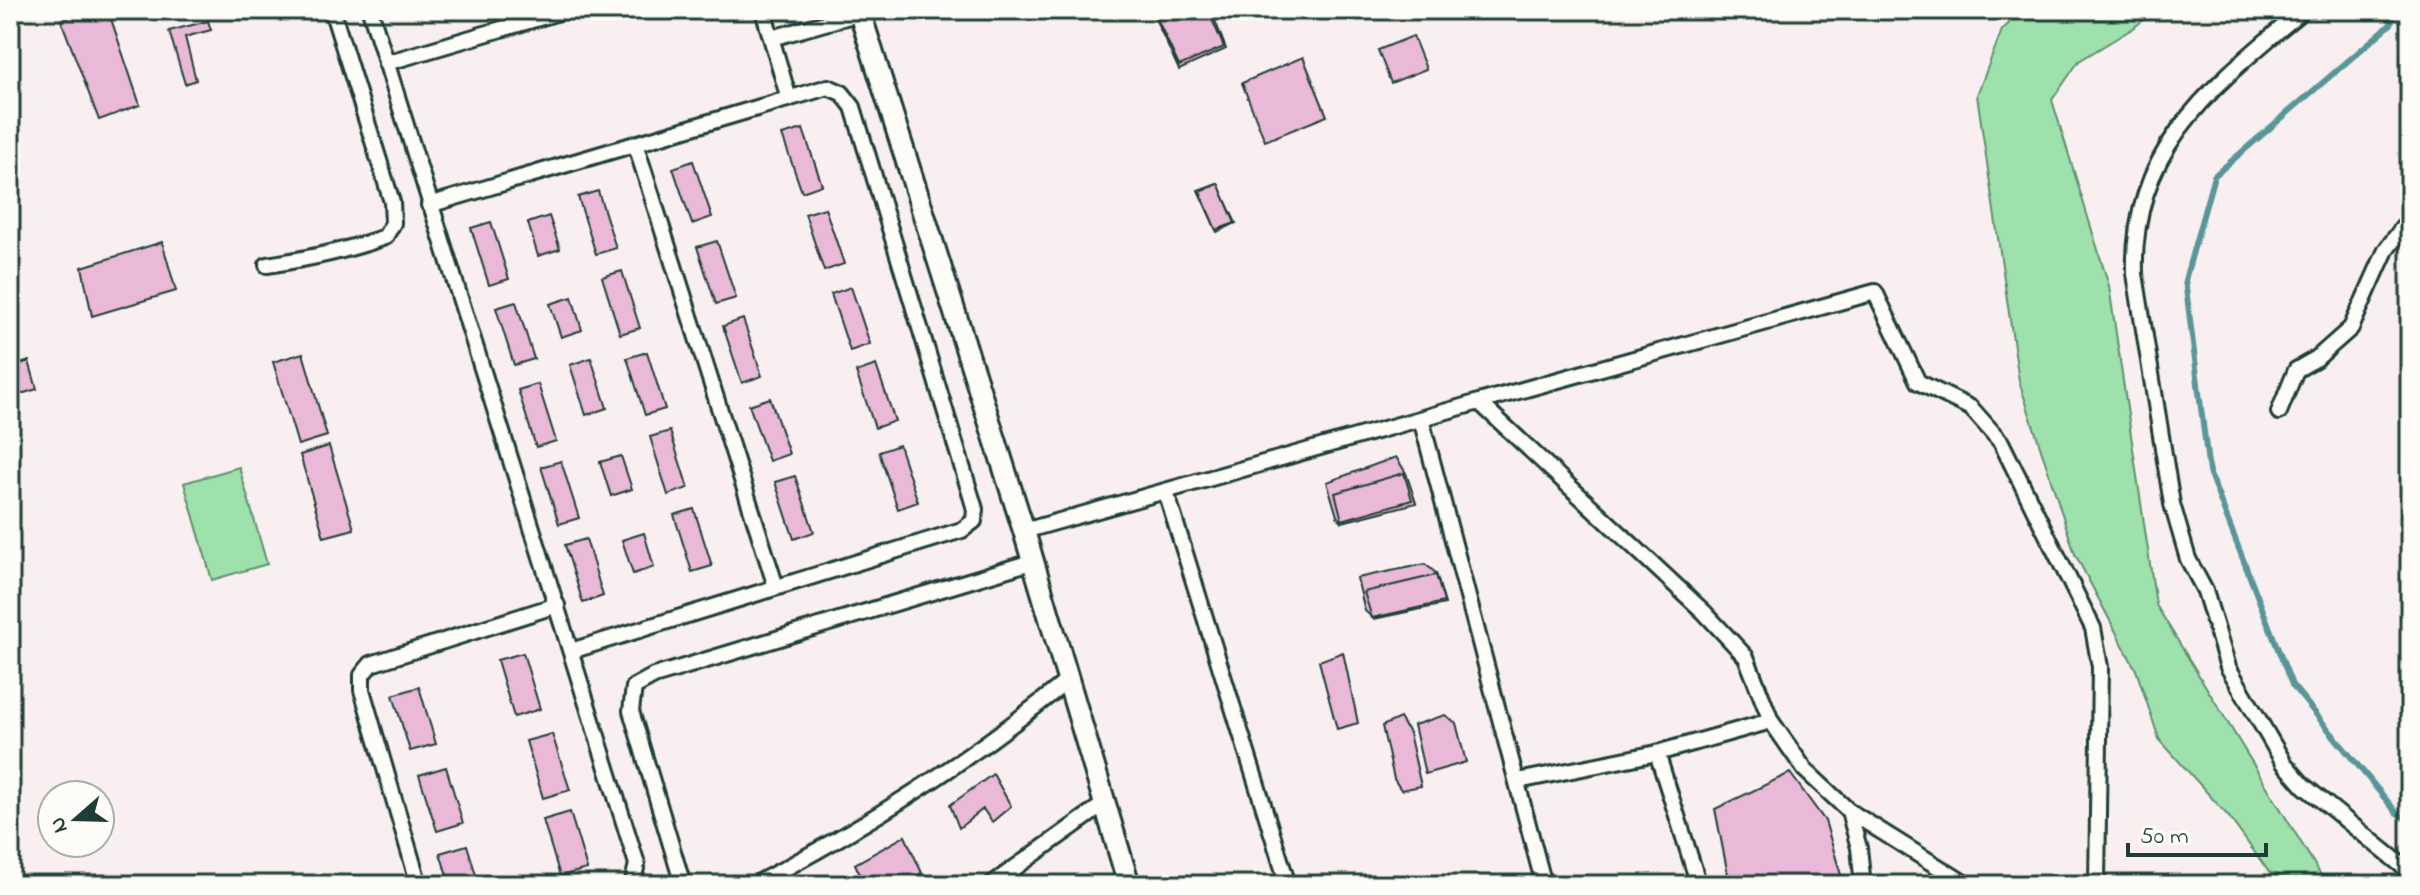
<svg xmlns="http://www.w3.org/2000/svg" width="2420" height="895" viewBox="0 0 2420 895" font-family="'Indie Flower',sans-serif">
<style>
.green{fill:#9ee1ac;stroke:#5e8f70;stroke-width:2}
.lines{fill:none;stroke-linecap:round;stroke-linejoin:round}
.stream{stroke:#599698;stroke-width:6}
.building{fill:#eab9d8;stroke:#1f3d34;stroke-width:2}
.street-casing{stroke:#1f3d34;stroke-width:20}
.secondary-casing{stroke:#1f3d34;stroke-width:26}
.street{stroke:#fdfcf7;stroke-width:14}
.secondary{stroke:#fdfcf7;stroke-width:20}
</style>
<rect width="100%" height="100%" fill="#f9eff1"/>
<filter id="ink" filterUnits="userSpaceOnUse"><feTurbulence type="fractalNoise" baseFrequency=".0125" numOctaves="2"/><feDisplacementMap in="SourceGraphic" scale="16" xChannelSelector="R" yChannelSelector="G"/><feConvolveMatrix kernelMatrix="1 2 1 2 8 2 1 2 1" color-interpolation-filters="sRGB"/></filter>
<g filter="url(#ink)">
<g class="green">
<polygon points="2023,10 2156,10 2132,29 2079,61 2052,100 2109,286 2156,605 2327,885 2301,885 2269,872 2229,817 2159,739 2136,670 2075,554 2019,381 1977,95 2002,30"/>
<polygon points="239,467 267,564 212,580 184,483"/>
</g>
<g class="lines">
<polyline class="stream" points="2394,10 2391,24 2214,176 2185,280 2209,472 2292,685 2397,813 2410,820"/>
</g>
<g class="building">
<polygon points="87,10 108,10 140,105 99,120 61,20"/>
<polygon points="1151,10 1211,10 1226,49 1179,70"/>
<polygon points="1153,10 1208,10 1224,47 1179,66"/>
<polygon points="208,21 211,30 185,37 196,80 185,84 169,31"/>
<polygon points="1413,36 1426,69 1391,83 1378,50"/>
<polygon points="1303,57 1327,116 1265,141 1242,83"/>
<polygon points="803,129 822,185 802,192 782,135"/>
<polygon points="693,161 712,217 692,224 673,168"/>
<polygon points="1217,183 1236,223 1217,232 1198,190"/>
<polygon points="1218,183 1235,223 1216,230 1200,192"/>
<polygon points="598,191 616,248 596,254 578,197"/>
<polygon points="825,208 844,264 824,271 805,214"/>
<polygon points="549,216 560,249 538,256 528,223"/>
<polygon points="491,222 509,279 489,285 471,228"/>
<polygon points="717,241 736,298 716,304 697,247"/>
<polygon points="162,242 176,291 92,316 82,267"/>
<polygon points="622,271 640,328 620,334 602,277"/>
<polygon points="851,287 870,344 850,351 831,294"/>
<polygon points="572,297 582,330 561,337 550,304"/>
<polygon points="516,302 534,359 514,365 496,308"/>
<polygon points="743,319 762,376 742,383 723,326"/>
<polygon points="647,352 665,409 645,415 627,358"/>
<polygon points="303,353 327,436 298,445 273,362"/>
<polygon points="591,358 607,408 586,415 570,365"/>
<polygon points="29,361 37,389 18,395 15,366"/>
<polygon points="876,365 895,421 875,428 856,372"/>
<polygon points="538,384 556,441 536,447 518,390"/>
<polygon points="770,398 789,454 769,461 749,405"/>
<polygon points="670,431 688,488 668,495 650,437"/>
<polygon points="899,445 918,502 898,509 879,452"/>
<polygon points="329,446 354,529 324,537 300,455"/>
<polygon points="621,456 632,489 611,496 600,462"/>
<polygon points="1396,457 1406,473 1416,503 1342,522 1337,516 1327,482"/>
<polygon points="561,461 579,518 559,524 541,467"/>
<polygon points="1404,473 1412,500 1342,520 1335,493"/>
<polygon points="795,476 814,532 794,539 775,482"/>
<polygon points="694,509 712,566 692,572 674,515"/>
<polygon points="644,533 654,567 633,574 622,540"/>
<polygon points="586,539 603,596 583,603 565,545"/>
<polygon points="1425,564 1436,573 1445,604 1374,619 1365,611 1357,578"/>
<polygon points="1436,575 1444,602 1372,618 1364,592"/>
<polygon points="1343,652 1358,723 1337,729 1319,661"/>
<polygon points="523,653 540,709 514,717 497,660"/>
<polygon points="419,687 436,744 410,751 393,695"/>
<polygon points="1445,715 1456,723 1466,762 1425,774 1414,725"/>
<polygon points="1400,718 1409,733 1421,786 1401,790 1394,779 1382,726"/>
<polygon points="552,734 570,790 543,798 526,741"/>
<polygon points="446,767 463,823 437,831 419,775"/>
<polygon points="1790,773 1825,821 1844,885 1730,885 1715,809"/>
<polygon points="993,774 1011,806 992,822 983,809 959,828 950,805"/>
<polygon points="570,812 587,869 560,876 543,820"/>
<polygon points="905,836 922,873 899,885 865,885 855,864"/>
<polygon points="467,845 479,885 450,885 440,853"/>
</g>
<g class="lines">
<defs>
<g id="street">
<polyline points="370,10 637,864 632,885"/>
<polyline points="763,10 789,99"/>
<path d="M2303 10C2214 85 2131 147 2135 274L2172 504 2188 559 2205 591 2228 667 2284 763 2304 786 2410 872"/>
<polyline points="772,38 860,13"/>
<polyline points="386,63 566,10"/>
<polyline points="636,146 776,587"/>
<polyline points="429,205 828,87 842,93 853,107 975,509 974,521 962,530 571,651"/>
<path d="M267 265C307 259 346 251 385 237L393 223 392 202 332 10"/>
<polyline points="1479,402 1875,292 1918,382 1971,408 2001,442 2093,628 2100,667 2097,885"/>
<polyline points="2279,412 2296,370 2317,358 2351,328 2386,250 2410,218"/>
<polyline points="1421,419 1544,885"/>
<polyline points="1166,492 1288,885"/>
<polyline points="1024,531 1479,402 1704,612 1746,657 1771,721 1805,770 1849,811 1967,885"/>
<polyline points="1657,753 1699,885"/>
<polyline points="1518,781 1657,753 1771,721"/>
<polyline points="1849,811 1859,848 1863,885"/>
<polyline points="419,885 362,690 362,675 371,664 557,605"/>
<polyline points="683,885 631,711 634,687 654,676 1031,562"/>
<path d="M754 885C865 827 970 761 1067 681"/>
<polyline points="991,885 1104,804"/>
</g>
<polyline id="secondary" points="859,10 1024,531 1129,885"/>
</defs>
<use href="#street" class="street-casing"/>
<use href="#secondary" class="secondary-casing"/>
<use href="#street" class="street"/>
<use href="#secondary" class="secondary"/>
</g>
</g>
<rect width="2420" height="895" fill="none" stroke="#fdfcf7" stroke-width="40"/>
<rect x="20" y="20" width="2380" height="855" fill="none" stroke="#1f3d34" stroke-width="3" filter="url(#ink)"/>
<g transform="translate(76 819) rotate(250)"><circle r="38" fill="#fdfcf7" stroke="#a4b0a9" stroke-width="2"/>
<path d="M0-6L14 30L0 20L-14 30Z" fill="#1f3d34"/>
<text y="-12" font-size="22" font-weight="bold" text-anchor="middle" fill="#1f3d34">N</text>
</g>
<path d="M2128 843v12h138v-12" fill="none" stroke="#1f3d34" stroke-width="4"/>
<text x="2140" y="843" font-size="24" fill="#1f3d34" stroke="#fdfcf7" stroke-width="6" paint-order="stroke">50 m</text>
</svg>
